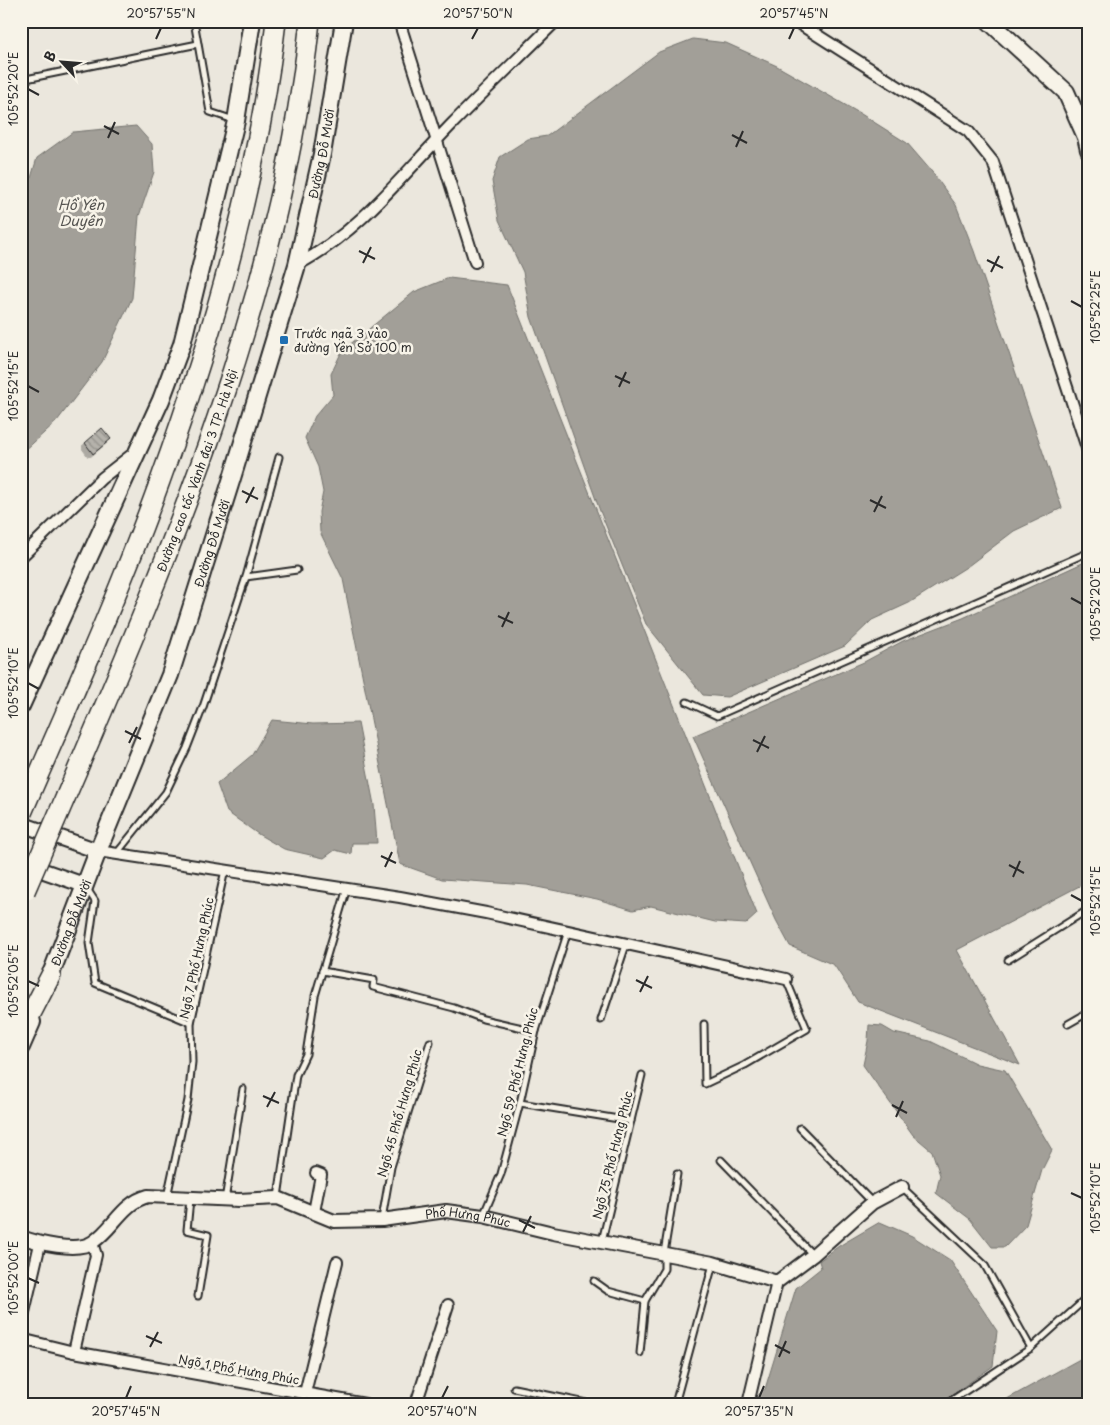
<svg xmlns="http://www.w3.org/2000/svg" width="1110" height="1425" viewBox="0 0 1110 1425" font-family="'Playpen Sans',sans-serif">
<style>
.water{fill:#a29f98;stroke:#72716c}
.building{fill:url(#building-back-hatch);stroke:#2b2b2b;filter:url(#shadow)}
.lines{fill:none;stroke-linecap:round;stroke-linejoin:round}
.service-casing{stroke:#2b2b2b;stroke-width:9}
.minor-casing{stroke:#2b2b2b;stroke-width:14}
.tertiary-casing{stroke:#2b2b2b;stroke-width:16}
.secondary-casing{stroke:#2b2b2b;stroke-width:18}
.primary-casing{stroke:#2b2b2b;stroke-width:20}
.motorway-casing{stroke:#2b2b2b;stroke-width:22}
.service{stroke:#f7f3e8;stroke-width:5}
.minor{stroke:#f7f3e8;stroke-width:10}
.tertiary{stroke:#f7f3e8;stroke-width:12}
.secondary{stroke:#f7f3e8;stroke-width:14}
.primary{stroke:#f7f3e8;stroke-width:16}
.motorway{stroke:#f7f3e8;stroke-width:19}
.motorway-bridge-casing{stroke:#2b2b2b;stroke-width:22;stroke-linecap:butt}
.motorway-bridge{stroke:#f7f3e8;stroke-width:19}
.ticks{fill:none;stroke:#2b2b2b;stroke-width:2}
.poi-dot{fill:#1f6fb2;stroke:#f7f3e8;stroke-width:2}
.labels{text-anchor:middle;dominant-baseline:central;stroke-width:5;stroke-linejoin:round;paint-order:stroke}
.street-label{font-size:12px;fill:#2b2b2b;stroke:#f7f3e8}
.poi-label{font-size:12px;fill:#2b2b2b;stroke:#f7f3e8;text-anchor:start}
.water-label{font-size:14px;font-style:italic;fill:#555451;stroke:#f7f3e8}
.neatline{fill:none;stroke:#2b2b2b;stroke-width:2}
.ticks-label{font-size:12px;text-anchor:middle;fill:#2b2b2b}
</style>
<defs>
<pattern id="building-back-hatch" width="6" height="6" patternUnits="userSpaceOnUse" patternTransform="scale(1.25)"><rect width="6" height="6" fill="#b5b2ab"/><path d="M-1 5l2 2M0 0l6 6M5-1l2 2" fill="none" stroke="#93918b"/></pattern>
<filter id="shadow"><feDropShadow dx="-4" dy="4" stdDeviation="0" flood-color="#0004"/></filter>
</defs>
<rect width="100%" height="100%" fill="#ebe7dd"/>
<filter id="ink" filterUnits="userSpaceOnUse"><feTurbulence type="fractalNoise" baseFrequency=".02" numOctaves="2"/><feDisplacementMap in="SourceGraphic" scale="10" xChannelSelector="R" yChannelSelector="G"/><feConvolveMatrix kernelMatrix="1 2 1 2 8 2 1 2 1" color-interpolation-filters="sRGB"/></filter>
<g filter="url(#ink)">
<g class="water">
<polygon points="693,39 726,43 777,66 861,114 907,143 932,172 956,205 974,251 1062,508 1014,531 968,566 909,603 872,620 845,646 727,697 703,695 646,624 600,511 531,317 523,272 499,220 492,181 500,157 528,139 547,136 659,52"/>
<polygon points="136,126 152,144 154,172 139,216 132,298 102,362 57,421 21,454 21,195 30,181 37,158 73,132"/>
<polygon points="449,278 507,285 757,914 746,924 715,922 651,906 633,910 597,899 527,885 442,879 400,864 343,579 320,532 319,512 323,492 318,467 305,438 315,416 333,395 331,374 342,351 414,292"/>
<polygon points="1089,560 1089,881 957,950 1020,1065 858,1002 834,965 790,946 776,920 693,736 864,662 903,641 963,618"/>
<polygon points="272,720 313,724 358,723 374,805 377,843 352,843 351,854 335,850 324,858 284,849 258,834 227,812 217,784 252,755"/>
<polygon points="869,1025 882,1026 894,1033 930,1041 977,1064 1005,1070 1052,1150 1042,1170 1026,1225 1005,1247 992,1247 970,1219 936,1193 940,1175 932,1151 913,1135 863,1065 868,1041"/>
<polygon points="880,1222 912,1236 950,1260 997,1331 993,1366 939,1404 757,1404 759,1394 765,1389 796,1288 821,1268 819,1261 839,1246"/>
<polygon points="1089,1354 1089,1404 998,1404"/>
</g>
<polygon class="building" points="102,428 111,439 93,454 85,443"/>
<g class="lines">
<defs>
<g id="service">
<polyline points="194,21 210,112 234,120"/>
<polyline points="21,80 198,44"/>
<polyline points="246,577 297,570"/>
<polyline points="687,702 717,716 1089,552"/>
<polyline points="117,853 166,792 187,748 203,707 246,577 279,457"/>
<polyline points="87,889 95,901 89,943 95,983 191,1023"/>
<polyline points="1008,960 1089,909"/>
<polyline points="322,971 374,980 373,987 454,1008 483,1019 536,1031"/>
<polyline points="601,1020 626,945"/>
<polyline points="704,1024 705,1084 745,1065 807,1029 786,979"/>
<polyline points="1068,1024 1089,1012"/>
<polyline points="520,1103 631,1121"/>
<polyline points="800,1128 872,1202"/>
<polyline points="721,1160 813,1255"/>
<polyline points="903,1188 984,1264 1031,1348"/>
<polyline points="167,1197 188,1100 192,1062 191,1023 225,870"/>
<polyline points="278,1197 296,1075 306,1054 315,996 347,888"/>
<polyline points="190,1199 187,1230 208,1235 198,1296"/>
<polyline points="225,1200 243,1089"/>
<polyline points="483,1216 501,1174 520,1103 536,1031 568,931"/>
<polyline points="382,1219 391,1167 430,1042"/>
<polyline points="602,1241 642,1075"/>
<polyline points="594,1281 608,1291 645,1301"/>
<polyline points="640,1353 645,1301 664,1269 664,1253 677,1174"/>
<polyline points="514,1388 591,1404"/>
<polyline points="675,1404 713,1264"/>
<polyline points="946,1404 1031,1348 1089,1296"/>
</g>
<g id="minor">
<polyline points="399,21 475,262"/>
<polyline points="795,21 968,131 993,162 1089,454"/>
<path d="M297 265C360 232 404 173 453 123 487 88 522 55 556 21"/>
<polyline points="21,557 102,478 134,453"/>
<polyline points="98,851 400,897 486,913 786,979"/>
<polyline points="314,1212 321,1175 316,1173"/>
<polyline points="21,1325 40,1244"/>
<polyline points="21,1339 74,1352 365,1404"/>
<polyline points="74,1352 96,1255 92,1243"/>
<polyline points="305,1393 337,1262"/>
<polyline points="416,1404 448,1305"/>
<polyline points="748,1404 777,1282"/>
</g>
<g id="tertiary">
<path id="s1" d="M21 1237C38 1243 77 1253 93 1242 114 1228 122 1203 148 1196L239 1200 278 1198 334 1221 382 1220 446 1211 483 1216 553 1233 713 1263 777 1282 813 1255 872 1203 902 1187"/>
</g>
<g id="secondary">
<polyline points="21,824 98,851"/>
<polyline points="21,863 84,885"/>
</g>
<g id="primary">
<polyline points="989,21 1066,92 1086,137 1089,150"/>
<polyline points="21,706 161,400 182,344 236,121 252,21"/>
<path id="s2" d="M46 987 98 851 170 675 232 478 297 265 322 154 344 21"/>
<polyline points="21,1047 32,1022"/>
</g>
<g id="motorway">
<path id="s3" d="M66 796C173 548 281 292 310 21"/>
<path d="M21 815C69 704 119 594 160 481 214 333 258 178 276 21"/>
<polyline points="21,1033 51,975"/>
</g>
</defs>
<use href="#service" class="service-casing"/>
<use href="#minor" class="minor-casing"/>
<use href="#tertiary" class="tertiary-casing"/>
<use href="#secondary" class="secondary-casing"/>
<use href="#primary" class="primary-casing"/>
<use href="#motorway" class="motorway-casing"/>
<use href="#service" class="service"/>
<use href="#minor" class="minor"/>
<use href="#tertiary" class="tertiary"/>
<use href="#secondary" class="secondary"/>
<use href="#primary" class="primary"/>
<use href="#motorway" class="motorway"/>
<defs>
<polyline id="motorway-bridge" points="25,891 66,796"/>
</defs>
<use href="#motorway-bridge" class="motorway-bridge-casing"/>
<use href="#motorway-bridge" class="motorway-bridge"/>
</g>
</g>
<path class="ticks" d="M156 39 161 28M472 39 478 28M789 39 794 28M28 89 39 95M104 126 119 134M732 135 747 143M108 138 115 122M736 147 743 131M359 251 375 259M987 260 1003 268M363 263 371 247M991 272 999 256M1071 301 1082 307M615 376 630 383M28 386 39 392M619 387 626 372M242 491 258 499M870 500 886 508M246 503 254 487M874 512 882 496M1071 598 1082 604M498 616 513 623M502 627 509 612M28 683 39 689M125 731 141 739M753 740 769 748M129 743 137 727M757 752 765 736M381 856 396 863M1009 865 1024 873M385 867 392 852M1013 877 1020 861M1071 895 1082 901M636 980 652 988M28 981 39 986M640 992 648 976M263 1096 279 1103M892 1105 907 1113M267 1107 275 1092M896 1117 903 1101M1071 1193 1082 1198M519 1220 535 1228M523 1232 531 1216M28 1278 39 1283M146 1336 162 1343M775 1345 790 1353M150 1347 158 1332M779 1357 786 1341M126 1398 131 1386M442 1398 448 1386M759 1398 764 1386"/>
<rect class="poi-dot" x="279" y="335" width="10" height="10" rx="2.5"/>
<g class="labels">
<g class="street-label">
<text stroke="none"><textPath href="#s2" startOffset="879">Đường Đỗ Mười</textPath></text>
<text stroke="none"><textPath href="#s3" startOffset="351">Đường cao tốc Vành đai 3 TP. Hà Nội</textPath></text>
<text stroke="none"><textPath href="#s2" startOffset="474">Đường Đỗ Mười</textPath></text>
<text stroke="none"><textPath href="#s2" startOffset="69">Đường Đỗ Mười</textPath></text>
<text transform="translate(196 958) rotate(-78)">Ngõ 7 Phố Hưng Phúc</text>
<text transform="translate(517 1072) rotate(-76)">Ngõ 59 Phố Hưng Phúc</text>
<text transform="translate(399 1113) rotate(-74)">Ngõ 45 Phố Hưng Phúc</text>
<text transform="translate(612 1155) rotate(-76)">Ngõ 75 Phố Hưng Phúc</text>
<text stroke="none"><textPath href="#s1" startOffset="472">Phố Hưng Phúc</textPath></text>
<text transform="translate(239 1369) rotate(10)">Ngõ 1 Phố Hưng Phúc</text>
</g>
<g class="poi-label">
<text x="294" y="333">Trước ngã 3 vào<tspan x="294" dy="14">đường Yên Sở 100 m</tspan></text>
</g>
<g class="water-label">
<text x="81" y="204">Hồ Yên<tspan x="81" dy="16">Duyên</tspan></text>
</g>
</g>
<rect width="1110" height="1425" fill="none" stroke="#f7f3e8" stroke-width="55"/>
<g transform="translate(62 62) rotate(296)" stroke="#f7f3e8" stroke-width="4" paint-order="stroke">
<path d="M0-4L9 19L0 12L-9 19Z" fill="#2b2b2b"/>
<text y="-8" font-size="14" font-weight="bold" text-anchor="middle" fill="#2b2b2b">B</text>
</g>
<rect x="28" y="28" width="1054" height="1370" class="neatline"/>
<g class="ticks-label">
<text x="161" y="18">20°57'55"N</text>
<text x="478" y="18">20°57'50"N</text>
<text x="794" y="18">20°57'45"N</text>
<text transform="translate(14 89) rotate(-90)" y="4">105°52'20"E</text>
<text transform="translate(1096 307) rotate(-90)" y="4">105°52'25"E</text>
<text transform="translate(14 386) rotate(-90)" y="4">105°52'15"E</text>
<text transform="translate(1096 604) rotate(-90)" y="4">105°52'20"E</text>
<text transform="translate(14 683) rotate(-90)" y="4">105°52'10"E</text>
<text transform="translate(1096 901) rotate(-90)" y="4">105°52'15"E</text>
<text transform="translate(14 981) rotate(-90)" y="4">105°52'05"E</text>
<text transform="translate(1096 1198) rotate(-90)" y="4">105°52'10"E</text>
<text transform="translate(14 1278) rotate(-90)" y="4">105°52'00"E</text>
<text x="126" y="1416">20°57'45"N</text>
<text x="442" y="1416">20°57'40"N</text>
<text x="759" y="1416">20°57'35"N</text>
</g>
</svg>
